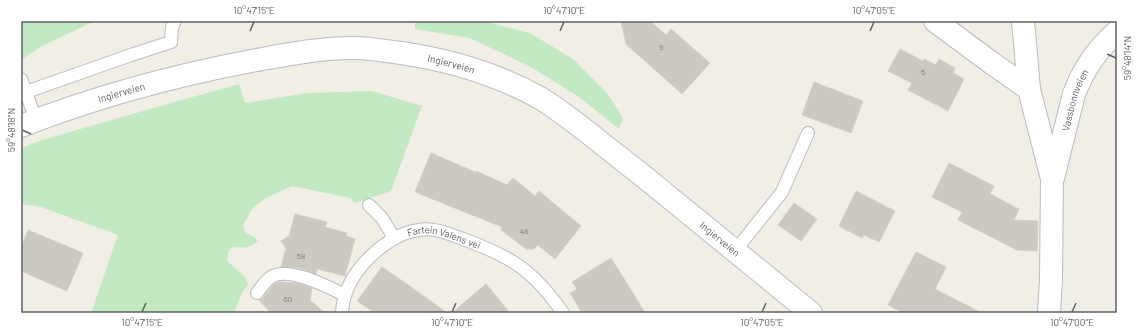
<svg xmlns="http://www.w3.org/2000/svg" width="1138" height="334" viewBox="0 0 1138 334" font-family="Barlow,sans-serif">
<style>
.green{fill:#c3e9c2}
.building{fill:#ccc9c3;stroke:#d6d0c4}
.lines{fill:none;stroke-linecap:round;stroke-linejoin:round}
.lane-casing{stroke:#b8bcc0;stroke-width:14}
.street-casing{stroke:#b8bcc0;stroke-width:24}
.secondary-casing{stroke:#b9bdc2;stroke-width:24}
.lane{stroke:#fff;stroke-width:12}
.street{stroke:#fff;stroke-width:22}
.secondary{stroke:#fff;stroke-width:22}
.ticks{fill:none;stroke:#5d6267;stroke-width:1.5}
.labels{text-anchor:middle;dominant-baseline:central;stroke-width:3.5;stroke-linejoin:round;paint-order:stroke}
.number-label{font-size:8px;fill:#797c7e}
.street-label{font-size:10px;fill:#5d6267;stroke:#fff}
.neatline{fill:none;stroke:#5d6267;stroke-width:1.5}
.ticks-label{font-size:10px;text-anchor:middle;fill:#5d6267}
</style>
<rect width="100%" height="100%" fill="#f1eee6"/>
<g class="green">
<polygon points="21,21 95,21 42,46 21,60"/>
<polygon points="415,21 483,21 530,33 573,59 607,93 623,118 619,129 579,97 531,67 470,38 415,29"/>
<path d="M239 84 245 103 308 93 372 91 422 106 391 191 355 203 350 198 292 186 264 199 252 209 243 226 245 232 258 240C250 249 244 248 233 247L229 250 227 261 245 277 248 285 243 291 234 313H91L118 235 41 207 21 204V148L42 140 171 103Z"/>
</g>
<g class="building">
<polygon points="621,21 650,21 666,35 671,29 710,63 682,94 626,44"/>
<polygon points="900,49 923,61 924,59 936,65 939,59 955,68 953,73 964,79 948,111 908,90 912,83 888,71"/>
<polygon points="814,82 863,101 851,133 802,115"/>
<polygon points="431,153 475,172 476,171 507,185 513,178 535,196 539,191 581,226 555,259 538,245 534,249 526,249 501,230 502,227 415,192"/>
<polygon points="949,163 994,186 990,194 1019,209 1014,220 1038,221 1037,251 1017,250 958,220 962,212 932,197"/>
<polygon points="856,191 895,211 879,242 864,235 862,238 839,226"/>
<polygon points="794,203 817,219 801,241 778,225"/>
<polygon points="295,214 327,222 325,227 347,233 346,236 355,239 345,276 317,269 316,274 299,268 281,267 286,248 281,241 289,236"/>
<polygon points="28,230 83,253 67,291 21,271 21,248"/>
<polygon points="916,252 946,267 935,289 982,313 904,313 888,305"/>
<polygon points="611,258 631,290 645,313 582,313 570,293 577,289 572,282"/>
<polygon points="382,267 414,289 447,313 375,313 357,301"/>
<polygon points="280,282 296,283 312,288 310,300 325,313 271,313 259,300 263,298 274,284"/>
<polygon points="486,284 510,313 452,313"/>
</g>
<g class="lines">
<defs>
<g id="lane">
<polyline points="21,79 36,120"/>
<polyline points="26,92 131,55 171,42 172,27 175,21"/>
<polyline points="369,205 382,218 394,238"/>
<polyline points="735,251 782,192 808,133"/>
<path d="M257 293C261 288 265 281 271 277 289 266 328 287 345 295"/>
<path id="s1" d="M342 313C343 290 355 271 372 255 385 243 401 232 419 230 434 227 449 234 463 239 512 257 533 270 563 313"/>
</g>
<g id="street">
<polyline points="935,21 993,64 1029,89"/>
<polyline points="1023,21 1029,89 1052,179 1051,280 1049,313"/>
<path id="s2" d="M1053 178 1074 94C1083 70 1097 49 1117 32"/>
</g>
<g id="secondary">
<path id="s3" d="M21 126C95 97 173 76 251 61 285 55 318 48 353 48 369 48 385 51 401 53 449 60 497 74 540 98 557 108 574 122 590 134 611 151 632 167 653 184 706 227 758 270 811 313"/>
</g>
</defs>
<use href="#lane" class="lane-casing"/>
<use href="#street" class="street-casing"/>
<use href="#secondary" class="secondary-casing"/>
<use href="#lane" class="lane"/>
<use href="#street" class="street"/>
<use href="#secondary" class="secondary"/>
</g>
<path class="ticks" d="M250 31 254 22M560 31 564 22M870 31 874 22M1107 54 1116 58M22 130 31 134M142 312 146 303M452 312 456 303M762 312 766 303M1072 312 1076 303"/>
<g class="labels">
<g class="number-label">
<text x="661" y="47">9</text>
<text x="923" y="72">5</text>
<text x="524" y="231">48</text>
<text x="301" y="256">58</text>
<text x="288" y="299">60</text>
</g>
<g class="street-label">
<text stroke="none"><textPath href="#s3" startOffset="442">Ingierveien</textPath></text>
<text stroke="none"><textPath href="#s3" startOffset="106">Ingierveien</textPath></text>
<text stroke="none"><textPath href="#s2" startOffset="81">Vassbonnveien</textPath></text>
<text stroke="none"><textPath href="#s3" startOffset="766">Ingierveien</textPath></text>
<text stroke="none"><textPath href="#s1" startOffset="147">Fartein Valens vei</textPath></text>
</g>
</g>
<rect width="1138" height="334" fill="none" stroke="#ffffff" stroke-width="44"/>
<rect x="22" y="22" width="1094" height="290" class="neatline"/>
<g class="ticks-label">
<text x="254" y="14">10°47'15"E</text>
<text x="564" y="14">10°47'10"E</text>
<text x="874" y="14">10°47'05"E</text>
<text transform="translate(1127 58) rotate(-90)" y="4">59°48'14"N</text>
<text transform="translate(11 130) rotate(-90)" y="4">59°48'18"N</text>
<text x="142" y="326">10°47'15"E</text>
<text x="452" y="326">10°47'10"E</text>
<text x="762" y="326">10°47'05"E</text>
<text x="1072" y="326">10°47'00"E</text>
</g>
</svg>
